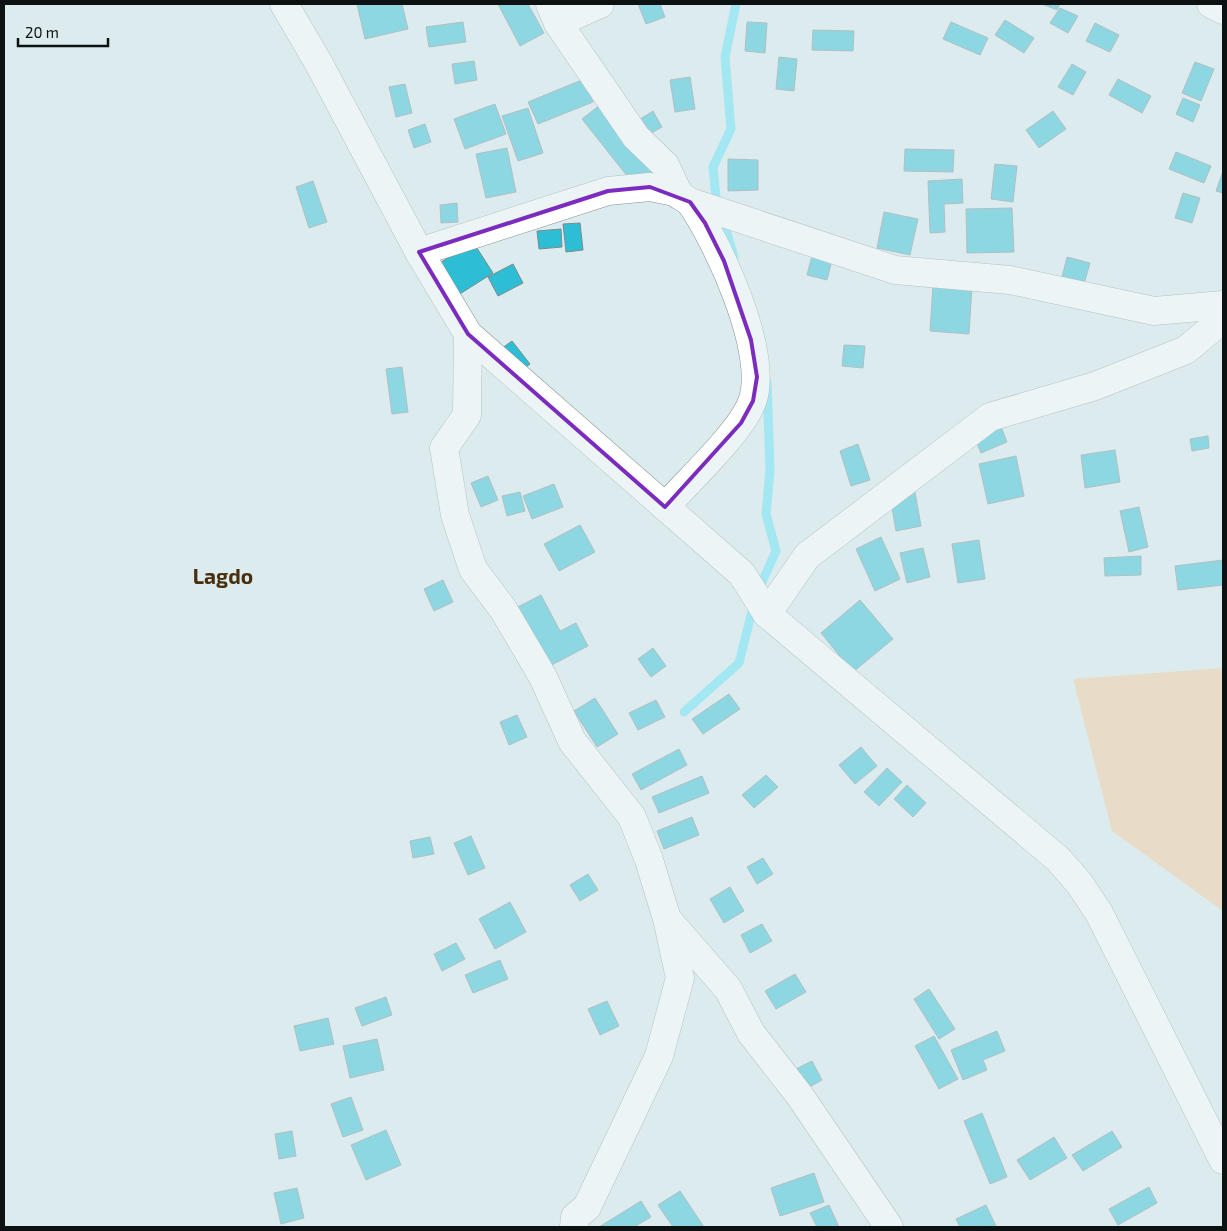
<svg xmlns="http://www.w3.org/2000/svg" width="1227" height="1231" viewBox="0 0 1227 1231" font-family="'Exo 2',sans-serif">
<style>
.green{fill:#f7ca9a}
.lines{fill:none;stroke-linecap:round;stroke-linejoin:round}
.stream{stroke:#5de2f9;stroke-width:9}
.building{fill:#2dbed5;stroke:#7b8a8c}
.minor-casing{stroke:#839194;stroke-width:29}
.minor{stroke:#fff;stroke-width:28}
.marked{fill:none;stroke:#7b2cbf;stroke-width:4;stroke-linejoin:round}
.labels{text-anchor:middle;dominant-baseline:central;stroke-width:4;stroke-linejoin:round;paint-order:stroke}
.district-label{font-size:21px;font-weight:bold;fill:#492f0e;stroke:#dcebee}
</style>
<rect width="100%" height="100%" fill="#dcebee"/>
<polygon class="green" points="1223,668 1223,911 1112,831 1073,679"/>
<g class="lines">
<g class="stream">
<polyline points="734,257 716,197 713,167 731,129 725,57 736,4"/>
<polyline points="758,591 776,551 766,514 770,470 767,382"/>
<polyline points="684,712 739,663 754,603"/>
</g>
</g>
<g class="building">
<polygon points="357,4 402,4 408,29 365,39"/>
<polygon points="498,4 528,4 544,33 520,46"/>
<polygon points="638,4 660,4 665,17 646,24"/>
<polygon points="1042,4 1060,4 1057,10"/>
<polygon points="1060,8 1078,16 1068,33 1050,23"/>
<polygon points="1005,20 1034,38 1024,53 995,35"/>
<polygon points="463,22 466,42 429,47 426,27"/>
<polygon points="747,22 767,23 765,53 745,51"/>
<polygon points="951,22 988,38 980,55 943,39"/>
<polygon points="1095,23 1119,35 1110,52 1086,41"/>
<polygon points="813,30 854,31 853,51 812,50"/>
<polygon points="779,57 797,59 794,91 776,89"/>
<polygon points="474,61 477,80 455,84 452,64"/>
<polygon points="1195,62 1214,69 1201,101 1182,93"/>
<polygon points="1072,64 1086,72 1073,95 1058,87"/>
<polygon points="690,77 695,109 675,112 670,80"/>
<polygon points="584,79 593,102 538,124 528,102"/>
<polygon points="1118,79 1151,96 1142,113 1109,95"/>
<polygon points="405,84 412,113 396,117 389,87"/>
<polygon points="1183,98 1200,105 1193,122 1176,114"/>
<polygon points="495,104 506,134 465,149 454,119"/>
<polygon points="600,105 652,173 635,186 582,119"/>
<polygon points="528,108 543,153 518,161 502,116"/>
<polygon points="653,111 662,127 646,136 637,121"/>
<polygon points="1053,111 1066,129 1039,148 1026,130"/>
<polygon points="425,124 431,142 414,148 408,130"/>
<polygon points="507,148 516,192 486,198 476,154"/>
<polygon points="905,149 954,150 953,172 904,171"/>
<polygon points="1176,152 1211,166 1204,183 1169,169"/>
<polygon points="728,159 758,160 758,190 728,191"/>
<polygon points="995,164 1017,166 1013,202 991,199"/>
<polygon points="1223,171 1223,193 1216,191"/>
<polygon points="962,179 963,203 944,204 945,232 930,233 928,181"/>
<polygon points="313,181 327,222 309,228 296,187"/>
<polygon points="1183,193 1200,198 1192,223 1175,218"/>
<polygon points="457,203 458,222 441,223 440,205"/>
<polygon points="1012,208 1014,252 967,253 966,209"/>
<polygon points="884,212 918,219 910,255 877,248"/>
<polygon points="580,223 583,250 566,252 563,224"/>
<polygon points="561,229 562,247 539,249 537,231"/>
<polygon points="473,242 493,273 455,297 435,266"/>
<polygon points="813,252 833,256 827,280 807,275"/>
<polygon points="1067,257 1090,263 1084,284 1062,277"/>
<polygon points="513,264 523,283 498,296 488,277"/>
<polygon points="933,284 972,287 969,334 930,331"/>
<polygon points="512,341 530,364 515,375 498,351"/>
<polygon points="844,345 865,346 863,368 842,366"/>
<polygon points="402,367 408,412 392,414 386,369"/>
<polygon points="1000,424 1007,442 981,453 974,436"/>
<polygon points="1208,436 1209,448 1192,451 1190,439"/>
<polygon points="858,444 870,480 851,486 840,451"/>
<polygon points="1115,450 1120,482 1085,488 1081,455"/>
<polygon points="1016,456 1024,496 988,504 979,464"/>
<polygon points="488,476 498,500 481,507 471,483"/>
<polygon points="554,484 563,507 532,519 523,496"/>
<polygon points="520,492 525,511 507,516 502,496"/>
<polygon points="915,492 921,526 896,531 890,496"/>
<polygon points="1139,507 1148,547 1129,552 1120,511"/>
<polygon points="580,525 595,552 559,571 544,544"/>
<polygon points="881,537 900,579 875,591 856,549"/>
<polygon points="979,540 985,579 958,583 952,544"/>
<polygon points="923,548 930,577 907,583 900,553"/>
<polygon points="1141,556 1141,575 1105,576 1104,558"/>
<polygon points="1223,560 1223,585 1178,590 1175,566"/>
<polygon points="443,580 453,602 434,611 424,589"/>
<polygon points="541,595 560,631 576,623 588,646 544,669 512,610"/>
<polygon points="860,600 893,639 853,672 821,633"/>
<polygon points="653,648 666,666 651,677 638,659"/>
<polygon points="729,694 740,709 703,734 692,719"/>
<polygon points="595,698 618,734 597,747 574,711"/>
<polygon points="656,700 665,717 638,730 629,713"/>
<polygon points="517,715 527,737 509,745 500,722"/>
<polygon points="861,747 877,766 855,784 839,765"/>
<polygon points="679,749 687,765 641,790 632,774"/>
<polygon points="887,768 902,782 879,806 864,792"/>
<polygon points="766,775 778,787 754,808 742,795"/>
<polygon points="702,776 709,793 659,813 652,797"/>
<polygon points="907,785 926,803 913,817 894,799"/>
<polygon points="692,817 699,835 664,849 657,831"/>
<polygon points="471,836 485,868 468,875 454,843"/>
<polygon points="430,837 434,854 413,858 410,841"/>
<polygon points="763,858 773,874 757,884 747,867"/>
<polygon points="588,874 598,890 580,901 570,885"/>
<polygon points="730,887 744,911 724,923 710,899"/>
<polygon points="510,902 526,932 495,949 479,919"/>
<polygon points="762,924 772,941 750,953 741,935"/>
<polygon points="456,943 465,959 442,971 434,954"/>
<polygon points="500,960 508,979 473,993 465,975"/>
<polygon points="795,974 806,992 776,1009 765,991"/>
<polygon points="929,989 955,1029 939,1039 914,999"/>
<polygon points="386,997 392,1015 362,1026 355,1008"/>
<polygon points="607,1001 619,1026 600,1035 588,1009"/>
<polygon points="328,1018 334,1044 300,1051 294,1026"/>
<polygon points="997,1031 1005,1051 983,1060 987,1070 963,1080 951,1050"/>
<polygon points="934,1036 958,1079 939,1089 915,1046"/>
<polygon points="377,1039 384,1070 350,1078 343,1046"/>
<polygon points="812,1061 822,1080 806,1089 796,1069"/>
<polygon points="351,1097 363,1130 343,1137 331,1104"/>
<polygon points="982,1113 1007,1177 990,1184 964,1121"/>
<polygon points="386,1130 401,1165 366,1180 351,1145"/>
<polygon points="292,1131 296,1156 279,1159 275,1134"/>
<polygon points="1112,1131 1122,1147 1083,1171 1072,1155"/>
<polygon points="1054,1137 1067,1158 1030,1180 1017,1160"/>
<polygon points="814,1173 824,1202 780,1216 771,1188"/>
<polygon points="1149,1187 1157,1203 1118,1225 1109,1209"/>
<polygon points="297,1188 304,1218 281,1224 274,1193"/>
<polygon points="680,1191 704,1227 673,1227 658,1205"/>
<polygon points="641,1201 651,1217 634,1227 599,1227"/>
<polygon points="829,1205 839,1227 817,1227 810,1213"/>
<polygon points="986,1205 996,1226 960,1227 956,1219"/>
</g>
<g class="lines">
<defs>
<g id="minor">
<polyline points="284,4 318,62 419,252 468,334 742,574 767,614 1058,859 1079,883 1099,913 1223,1160"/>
<polyline points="550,4 558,23 636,137 665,165 679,195"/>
<polyline points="1211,4 1223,10"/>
<polyline points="558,23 600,4"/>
<polyline points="419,252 608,191 650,187 675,192 690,202 895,270 1010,280 1154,311 1223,305"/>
<polyline points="468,334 467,415 444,448 455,515 473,569 503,609 543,677 572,741 632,817 649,860 667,919 728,989 751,1033 800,1096 889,1227"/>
<path d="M665 507C688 481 741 432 752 402 770 354 718 242 690 202"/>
<polyline points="767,614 807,556 990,417 1095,386 1186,350 1223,319"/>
<polyline points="574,1227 575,1217 587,1207 659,1056 680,978 668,923"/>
</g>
</defs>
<use href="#minor" class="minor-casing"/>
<use href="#minor" class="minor"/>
</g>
<path d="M0 0H1227V1231H0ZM650 187 690 202 705 223 724 261 751 340 757 377 753 401 741 423 665 507 468 334 419 252 608 191Z" fill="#dcebee" fill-opacity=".55" fill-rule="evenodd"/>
<path class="marked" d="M650 187 690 202 705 223 724 261 751 340 757 377 753 401 741 423 665 507 468 334 419 252 608 191Z"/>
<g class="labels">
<g class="district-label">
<text x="223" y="575">Lagdo</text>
</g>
</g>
<rect width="1227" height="1231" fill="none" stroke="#0c1112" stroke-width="10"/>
<path d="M18 38v8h90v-8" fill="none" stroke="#0c1112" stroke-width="2.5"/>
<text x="25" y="38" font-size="15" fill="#0c1112" stroke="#dcebee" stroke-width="4" paint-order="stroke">20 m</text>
</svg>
